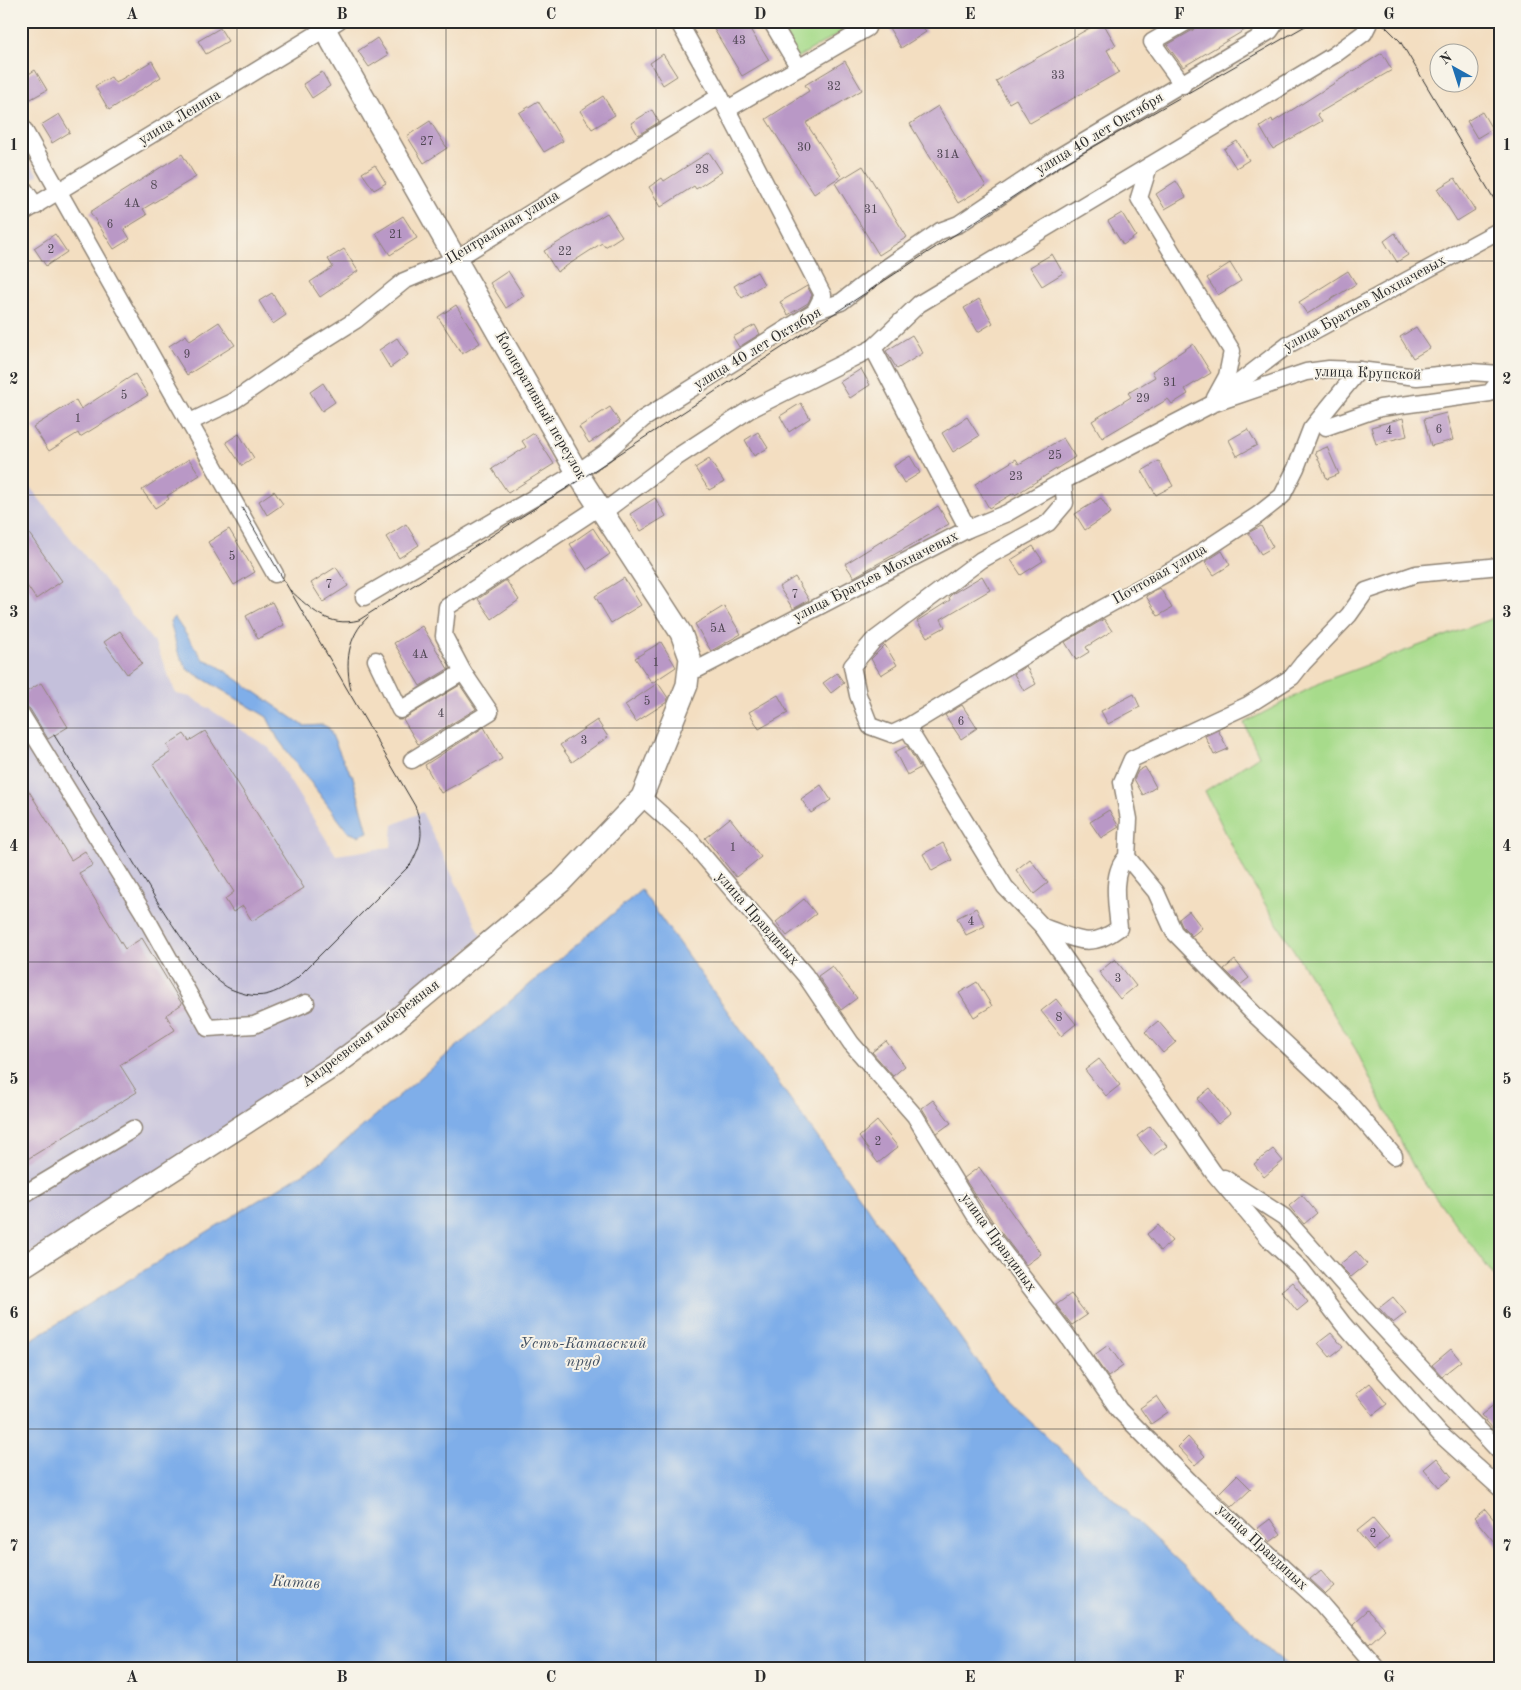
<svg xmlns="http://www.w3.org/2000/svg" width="1521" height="1690" viewBox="0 0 1521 1690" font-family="'Old Standard TT',serif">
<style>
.industrial{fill:#c4c0db}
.green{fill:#a7db8b;stroke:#69835b}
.water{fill:#7faee9;stroke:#556c8a}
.building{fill:#b998c6}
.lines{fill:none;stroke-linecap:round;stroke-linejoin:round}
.minor-casing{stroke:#8f8476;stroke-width:19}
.major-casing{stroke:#8f8476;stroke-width:24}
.minor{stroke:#fff;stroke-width:16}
.major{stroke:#fff;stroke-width:21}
.tram{stroke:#2b2b2b;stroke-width:1}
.grid{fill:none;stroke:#2b2b2b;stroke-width:1;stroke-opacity:0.55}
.labels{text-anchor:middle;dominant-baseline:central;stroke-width:4;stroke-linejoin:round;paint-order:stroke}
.number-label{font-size:12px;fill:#4e4652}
.street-label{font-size:15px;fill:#2b2b2b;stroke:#f7f3e8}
.water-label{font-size:16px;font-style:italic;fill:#445264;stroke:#f7f3e8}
.neatline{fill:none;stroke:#2b2b2b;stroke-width:2}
.grid-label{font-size:16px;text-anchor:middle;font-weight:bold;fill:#2b2b2b}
</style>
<rect width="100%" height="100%" fill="#f7f3e8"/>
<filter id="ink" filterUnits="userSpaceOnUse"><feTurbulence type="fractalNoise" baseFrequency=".02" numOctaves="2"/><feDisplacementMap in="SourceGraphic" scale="10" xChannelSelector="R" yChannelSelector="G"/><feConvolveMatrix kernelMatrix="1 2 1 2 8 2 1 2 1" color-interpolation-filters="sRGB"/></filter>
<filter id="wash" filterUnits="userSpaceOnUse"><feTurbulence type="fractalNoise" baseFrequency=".0096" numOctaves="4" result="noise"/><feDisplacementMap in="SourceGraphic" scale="20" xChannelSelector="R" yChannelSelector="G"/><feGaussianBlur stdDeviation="1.12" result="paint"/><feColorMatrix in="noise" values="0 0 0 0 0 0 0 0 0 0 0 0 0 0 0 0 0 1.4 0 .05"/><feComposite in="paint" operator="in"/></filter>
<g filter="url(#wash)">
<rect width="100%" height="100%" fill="#f3dec1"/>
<g class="industrial">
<polygon points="21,149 38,175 21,185"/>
<polygon points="21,476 156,645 176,694 191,697 269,748 336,855 391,847 393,825 422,812 482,937 362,1043 21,1259"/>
</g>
<g class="green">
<polygon points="774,21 856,21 857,23 795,59"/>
<polygon points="1496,617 1500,618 1500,1284 1414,1168 1356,1050 1245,872 1205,791 1259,756 1244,723 1324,681"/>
</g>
<g class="water">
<polygon points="174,617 203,659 215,664 304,726 323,725 329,728 341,756 353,777 368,832 358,836 348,832 278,739 267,717 187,669 178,652 170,621"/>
<polygon points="641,890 999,1392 1293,1669 21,1669 21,1346 321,1162"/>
</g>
<g id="blocks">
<g class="building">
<polygon points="709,21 745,21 769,60 742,76"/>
<polygon points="885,21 919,21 926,32 901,48"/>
<polygon points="1102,21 1116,45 1107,50 1119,72 1030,123 1016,99 1009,103 996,81"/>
<polygon points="1260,21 1183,67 1167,45 1193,30 1199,21"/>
<polygon points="220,28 228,41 206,54 198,41"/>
<polygon points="377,38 388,55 369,67 358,51"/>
<polygon points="1382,53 1392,70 1317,114 1322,121 1273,149 1260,127 1272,119 1273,122"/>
<polygon points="663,54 677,76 663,85 650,63"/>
<polygon points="152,61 161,77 109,110 95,86 111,77 115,83"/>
<polygon points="845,61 862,90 806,123 841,176 814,194 766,119 809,91 805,85"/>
<polygon points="35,70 47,90 29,100 21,87 21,79"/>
<polygon points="322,72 330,86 312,98 303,84"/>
<polygon points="603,96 615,115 592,129 580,111"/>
<polygon points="538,101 563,141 544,152 519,113"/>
<polygon points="938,106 986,186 958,203 910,124"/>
<polygon points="652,110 659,122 638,135 631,123"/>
<polygon points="1482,112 1492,129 1477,138 1467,121"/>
<polygon points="59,114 70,132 52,143 41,125"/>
<polygon points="430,121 447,148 424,163 407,136"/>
<polygon points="1237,141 1249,160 1236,168 1224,149"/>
<polygon points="709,152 722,172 696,189 694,186 661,207 649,187 662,178 664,181"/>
<polygon points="182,154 196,177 143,209 147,215 124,229 130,239 114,249 90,212"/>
<polygon points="375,165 386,183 374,190 362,173"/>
<polygon points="863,166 907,237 879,255 835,183"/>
<polygon points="1455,178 1475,210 1457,221 1437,189"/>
<polygon points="1176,181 1186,197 1165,209 1156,194"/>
<polygon points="607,213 622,236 605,247 602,243 557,272 544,251"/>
<polygon points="1122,213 1136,236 1123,245 1108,221"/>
<polygon points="403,216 417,238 390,255 376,233"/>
<polygon points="1395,233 1408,255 1397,262 1384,241"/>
<polygon points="55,234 67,252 46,266 34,248"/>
<polygon points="344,249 358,271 320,297 310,282 333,267 328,259"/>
<polygon points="1052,254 1063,273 1042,286 1030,267"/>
<polygon points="1230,263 1241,281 1218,295 1207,278"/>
<polygon points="508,271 524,296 506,308 490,283"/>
<polygon points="1348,271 1356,284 1307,314 1299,302"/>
<polygon points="757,272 764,284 742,298 734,286"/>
<polygon points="807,286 812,295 808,303 788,315 780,302"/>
<polygon points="272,293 286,315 273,324 259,301"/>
<polygon points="979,299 993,323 978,332 964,308"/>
<polygon points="456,305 480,343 462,354 438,317"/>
<polygon points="219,322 235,345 187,375 169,346 186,335 190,341"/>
<polygon points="755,325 760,334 739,347 733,337"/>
<polygon points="1416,327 1430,348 1413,358 1400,337"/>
<polygon points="912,335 923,353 897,369 886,351"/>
<polygon points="397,338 408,355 390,368 379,350"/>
<polygon points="1193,344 1211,373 1185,389 1188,394 1172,404 1168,399 1102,438 1092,421 1131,397 1128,393 1155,377 1152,371"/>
<polygon points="861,369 870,385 850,398 840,382"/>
<polygon points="135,374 148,395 80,437 78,433 49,451 33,427 76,400 81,409"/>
<polygon points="323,383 335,402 322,411 310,392"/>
<polygon points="801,403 810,418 789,432 780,416"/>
<polygon points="610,407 620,423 589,443 579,427"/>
<polygon points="1446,413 1453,440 1431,446 1424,419"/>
<polygon points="967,417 979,436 953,452 942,433"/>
<polygon points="1403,418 1407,436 1376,444 1371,427"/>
<polygon points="1248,429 1257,445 1237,456 1229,440"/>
<polygon points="758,432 768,448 754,456 745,440"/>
<polygon points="534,433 554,464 508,493 492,469 526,447 522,441"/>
<polygon points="239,434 254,458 242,466 226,442"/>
<polygon points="1063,438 1075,457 1015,495 1014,493 989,508 975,484 1016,459 1019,464"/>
<polygon points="1327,447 1339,474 1327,479 1315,452"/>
<polygon points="910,456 920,473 904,483 894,466"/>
<polygon points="189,459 200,475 167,496 169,499 155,508 142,490"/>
<polygon points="709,459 724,482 709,490 695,468"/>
<polygon points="1159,461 1173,486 1156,495 1142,471"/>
<polygon points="274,491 283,504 267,515 259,501"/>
<polygon points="655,498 666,516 641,531 630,514"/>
<polygon points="1101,498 1111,513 1085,530 1075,514"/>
<polygon points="938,506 949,524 854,577 845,564"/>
<polygon points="21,522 62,581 36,599 21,577"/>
<polygon points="406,524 419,545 399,558 386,537"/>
<polygon points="1261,526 1273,547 1261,554 1248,533"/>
<polygon points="593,528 610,554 587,570 570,544"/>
<polygon points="229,529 255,572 234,585 208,542"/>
<polygon points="1033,546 1043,561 1021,575 1011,560"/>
<polygon points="1222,551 1230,565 1214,575 1205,562"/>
<polygon points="336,567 348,586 323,602 311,583"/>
<polygon points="982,576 990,590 941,619 945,627 927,637 917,621 950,600 949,597 952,594"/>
<polygon points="795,577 809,600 793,609 779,587"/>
<polygon points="624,578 641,605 611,623 595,596"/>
<polygon points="506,580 519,600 492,619 478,599"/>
<polygon points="1160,588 1172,608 1158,616 1146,596"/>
<polygon points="272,602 284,625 258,639 246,616"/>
<polygon points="724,606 741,634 711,651 695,624"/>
<polygon points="1104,619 1112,631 1086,647 1089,652 1076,660 1065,642"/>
<polygon points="422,626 448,669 420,686 394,643"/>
<polygon points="120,631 142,663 127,674 104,642"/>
<polygon points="661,642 676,667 652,683 635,658"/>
<polygon points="885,645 897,665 881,675 871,659"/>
<polygon points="1026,666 1036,684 1024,691 1014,674"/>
<polygon points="837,673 844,683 831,693 823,683"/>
<polygon points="41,683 68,727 48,739 30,709 21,703 21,695"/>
<polygon points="658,683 668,698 667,702 636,722 625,705"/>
<polygon points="460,685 476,709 418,744 403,719"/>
<polygon points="1134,694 1140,707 1108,724 1101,711"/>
<polygon points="778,695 788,713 759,729 749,712"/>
<polygon points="962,705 977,728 961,739 945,715"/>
<polygon points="597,720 608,737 572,762 560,745"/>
<polygon points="484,727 502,759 441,793 425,765"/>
<polygon points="1218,730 1228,749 1214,755 1205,736"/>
<polygon points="205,731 304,888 252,921 243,906 233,912 225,899 234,892 153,764 171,752 167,745 184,734 189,741"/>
<polygon points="907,746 920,768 907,775 895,752"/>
<polygon points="1145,767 1156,787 1143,795 1134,779 1138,771"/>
<polygon points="21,778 71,860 85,851 93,865 79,873 125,949 142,938 182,1004 166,1015 175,1030 120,1065 137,1092 21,1163"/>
<polygon points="821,785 831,800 811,813 801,799"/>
<polygon points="1109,810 1119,827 1101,838 1090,822"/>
<polygon points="730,818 761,857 736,877 705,838"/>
<polygon points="943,843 952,860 932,871 923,854"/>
<polygon points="1030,859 1048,883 1034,894 1016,870"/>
<polygon points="804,899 816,914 787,936 776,922"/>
<polygon points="976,908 985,926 966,935 957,918"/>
<polygon points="1189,911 1202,928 1192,936 1182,926 1179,919"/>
<polygon points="1115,959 1136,986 1120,999 1099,972"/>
<polygon points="1235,960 1249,978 1240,985 1224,969"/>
<polygon points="832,966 857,998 841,1010 818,976"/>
<polygon points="977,982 992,1006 974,1017 959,993"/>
<polygon points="1056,999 1076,1024 1061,1036 1041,1011"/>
<polygon points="1158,1021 1176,1042 1163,1053 1145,1032"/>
<polygon points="886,1041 905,1066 893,1076 872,1052"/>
<polygon points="1099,1059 1120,1085 1106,1096 1085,1070"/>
<polygon points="1210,1088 1230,1114 1218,1124 1197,1099"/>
<polygon points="933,1100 951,1123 937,1133 922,1108"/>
<polygon points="877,1121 898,1147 878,1163 859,1137"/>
<polygon points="1150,1126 1167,1146 1153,1156 1137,1136"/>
<polygon points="1273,1149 1283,1161 1264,1177 1254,1164"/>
<polygon points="979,1167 1041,1254 1026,1265 993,1222 964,1178"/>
<polygon points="1302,1195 1317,1213 1304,1224 1289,1206"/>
<polygon points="1158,1225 1172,1241 1160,1251 1147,1234"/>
<polygon points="1356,1251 1367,1264 1351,1277 1339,1265"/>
<polygon points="1292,1282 1308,1302 1297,1311 1281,1291"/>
<polygon points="1071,1294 1087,1315 1072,1325 1056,1305"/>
<polygon points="1393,1297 1406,1313 1393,1323 1379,1308"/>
<polygon points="1331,1333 1343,1347 1330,1357 1318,1343"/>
<polygon points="1108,1345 1123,1366 1108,1377 1093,1356"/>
<polygon points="1451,1349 1461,1361 1442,1376 1432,1365"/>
<polygon points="1370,1383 1387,1404 1373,1415 1356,1394"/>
<polygon points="1157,1396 1168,1412 1151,1424 1140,1408"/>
<polygon points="1500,1400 1500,1437 1481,1415"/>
<polygon points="1188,1437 1205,1456 1195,1465 1178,1447"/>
<polygon points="1437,1458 1452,1477 1439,1487 1424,1469"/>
<polygon points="1237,1475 1251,1489 1232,1507 1218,1494"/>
<polygon points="1485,1509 1500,1527 1500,1549 1474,1518"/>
<polygon points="1373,1518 1389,1537 1373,1550 1357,1531"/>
<polygon points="1270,1519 1281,1534 1270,1542 1257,1529"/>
<polygon points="1321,1570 1335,1586 1326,1594 1310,1579"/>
<polygon points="1367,1610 1385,1629 1369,1644 1352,1624"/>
</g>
</g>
</g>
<g filter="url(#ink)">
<use href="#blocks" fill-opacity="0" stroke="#8f8476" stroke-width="1"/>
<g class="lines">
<defs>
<g id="minor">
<polyline points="771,21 799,68"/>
<polyline points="1183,85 1152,42 1188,21"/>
<polyline points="720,96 823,295 815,311"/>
<polyline points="728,109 867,28 864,21"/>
<polyline points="21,125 275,574"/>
<polyline points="1149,166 1139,198 1232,351 1227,376 1215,398"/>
<polyline points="21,185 36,206"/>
<polyline points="21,214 338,21"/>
<polyline points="873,348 968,529"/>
<polyline points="1500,374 1471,372 1417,377 1359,370 1329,369 1306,372 1212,404 1063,481 1065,503 1048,523 981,560 873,641 852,666 858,695 870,726 892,734 907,727 1005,887 1043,927 1213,1172 1272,1242 1301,1269 1343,1324 1440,1434 1500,1488"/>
<polyline points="1221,396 1288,345 1500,230"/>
<polyline points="190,422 232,402 305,352 356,320 404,281 456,259 720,96 678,21"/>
<polyline points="1326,427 1380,408 1490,393 1500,380"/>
<polyline points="605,515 610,507 674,459 749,410 873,348 919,304 1334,55 1364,33 1370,21"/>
<polyline points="364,597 578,472 605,453 643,419 815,311 841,302 880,272 940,231 959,224 1057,158 1270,31 1277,21"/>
<polyline points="376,660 400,710 463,672 444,636 447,607 599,507"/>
<polyline points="689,669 698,669 968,529 1007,513 1063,481"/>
<polyline points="21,714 143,912 208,1028 254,1025 306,1003"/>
<polyline points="907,727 1101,609 1185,563 1258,515 1282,496 1296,468 1311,429 1359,370"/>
<polyline points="412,760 490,712 463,672"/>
<polyline points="642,797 689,839 805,975 851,1043 915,1116 975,1215 1066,1334 1119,1410 1195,1487 1321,1603 1378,1669"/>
<polyline points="1127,857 1156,892 1174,932 1255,1015 1347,1101 1394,1156"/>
<path d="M1043 927C1075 938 1089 951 1119 928 1117 907 1110 872 1127 857L1129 819 1122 782 1132 759 1248 705 1292 677 1303 663 1349 615 1366 591 1416 574 1500 566"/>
<polyline points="1224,1178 1284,1217 1362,1305 1500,1452"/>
<polyline points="21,1196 133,1129"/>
</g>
<polyline id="major" points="21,1268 334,1066 395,1021 561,882 642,797 687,685 690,658 681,633 581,479 320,21"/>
</defs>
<use href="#minor" class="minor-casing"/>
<use href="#major" class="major-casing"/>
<use href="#minor" class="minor"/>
<use href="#major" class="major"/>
<g class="tram">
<polyline points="1380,21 1400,41 1500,209"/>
<path d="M290 590C311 609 328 628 359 620L581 479 1060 166 1314 21"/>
<polyline points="21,684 27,692"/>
<path d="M351 690C345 663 347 637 368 617"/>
<path d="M54 735C79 775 104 815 129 855 149 887 200 978 233 990 260 1001 274 995 296 979L411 864C423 841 424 831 415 806L242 508"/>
</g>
</g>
</g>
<path class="grid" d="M237 21V1669M446 21V1669M656 21V1669M865 21V1669M1075 21V1669M1284 21V1669M21 261H1500M21 495H1500M21 728H1500M21 962H1500M21 1195H1500M21 1429H1500"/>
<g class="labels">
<g class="number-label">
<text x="739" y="41">43</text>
<text x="1058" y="76">33</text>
<text x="834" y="87">32</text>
<text x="427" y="142">27</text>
<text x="804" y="148">30</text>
<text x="948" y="155">31А</text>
<text x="702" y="170">28</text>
<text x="154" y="186">8</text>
<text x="132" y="204">4А</text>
<text x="871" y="210">31</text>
<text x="110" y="225">6</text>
<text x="396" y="235">21</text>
<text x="51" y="250">2</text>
<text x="565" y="252">22</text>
<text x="187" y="355">9</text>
<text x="1170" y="383">31</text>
<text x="124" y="396">5</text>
<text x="1143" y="399">29</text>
<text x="78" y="419">1</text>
<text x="1439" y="430">6</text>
<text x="1389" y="431">4</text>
<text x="1055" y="456">25</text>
<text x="1016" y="477">23</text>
<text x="232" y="557">5</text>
<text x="329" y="585">7</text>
<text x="795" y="595">7</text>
<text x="718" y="629">5А</text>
<text x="420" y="655">4А</text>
<text x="656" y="663">1</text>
<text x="647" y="702">5</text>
<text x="441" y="714">4</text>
<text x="961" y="722">6</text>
<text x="584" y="741">3</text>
<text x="733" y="848">1</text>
<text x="971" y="922">4</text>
<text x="1118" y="979">3</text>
<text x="1059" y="1018">8</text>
<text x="878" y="1142">2</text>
<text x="1373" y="1534">2</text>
</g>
<g class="street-label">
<text transform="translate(180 118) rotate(-31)">улица Ленина</text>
<text transform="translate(1100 134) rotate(-31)">улица 40 лет Октября</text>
<text transform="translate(503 228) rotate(-31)">Центральная улица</text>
<text transform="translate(1365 304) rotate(-29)">улица Братьев Мохначевых</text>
<text transform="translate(758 349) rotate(-31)">улица 40 лет Октября</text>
<text transform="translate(1368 374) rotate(2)">улица Крупской</text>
<text transform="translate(540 406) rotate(60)">Кооперативный переулок</text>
<text transform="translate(1160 575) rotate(-30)">Почтовая улица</text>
<text transform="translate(876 577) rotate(-27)">улица Братьев Мохначевых</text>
<text transform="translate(757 919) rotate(49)">улица Правдиных</text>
<text transform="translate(371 1034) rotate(-37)">Андреевская набережная</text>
<text transform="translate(998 1243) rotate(54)">улица Правдиных</text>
<text transform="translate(1262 1548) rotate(43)">улица Правдиных</text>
</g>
<g class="water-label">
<text x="583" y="1344">Усть-Катавский<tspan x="583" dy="18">пруд</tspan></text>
<text transform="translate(296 1583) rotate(3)">Катав</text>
</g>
</g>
<rect width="1521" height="1690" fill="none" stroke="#f7f3e8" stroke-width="55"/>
<g transform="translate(1454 68) rotate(321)"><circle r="24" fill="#f7f3e8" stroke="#a5a39c"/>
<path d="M0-4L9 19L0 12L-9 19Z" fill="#1f6fb2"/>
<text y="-8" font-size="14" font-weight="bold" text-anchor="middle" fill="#2b2b2b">N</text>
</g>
<rect x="28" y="28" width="1466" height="1634" class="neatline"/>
<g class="grid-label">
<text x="132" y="19">A</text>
<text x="342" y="19">B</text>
<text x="551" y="19">C</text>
<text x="760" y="19">D</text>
<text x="970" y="19">E</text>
<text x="1179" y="19">F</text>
<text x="1389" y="19">G</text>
<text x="14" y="150">1</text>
<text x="1507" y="150">1</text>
<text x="14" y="384">2</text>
<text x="1507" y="384">2</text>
<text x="14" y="617">3</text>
<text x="1507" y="617">3</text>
<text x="14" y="851">4</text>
<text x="1507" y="851">4</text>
<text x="14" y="1084">5</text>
<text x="1507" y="1084">5</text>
<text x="14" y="1318">6</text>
<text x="1507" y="1318">6</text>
<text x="14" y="1551">7</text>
<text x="1507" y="1551">7</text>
<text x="132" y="1682">A</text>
<text x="342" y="1682">B</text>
<text x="551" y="1682">C</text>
<text x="760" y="1682">D</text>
<text x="970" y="1682">E</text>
<text x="1179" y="1682">F</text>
<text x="1389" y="1682">G</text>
</g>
</svg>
